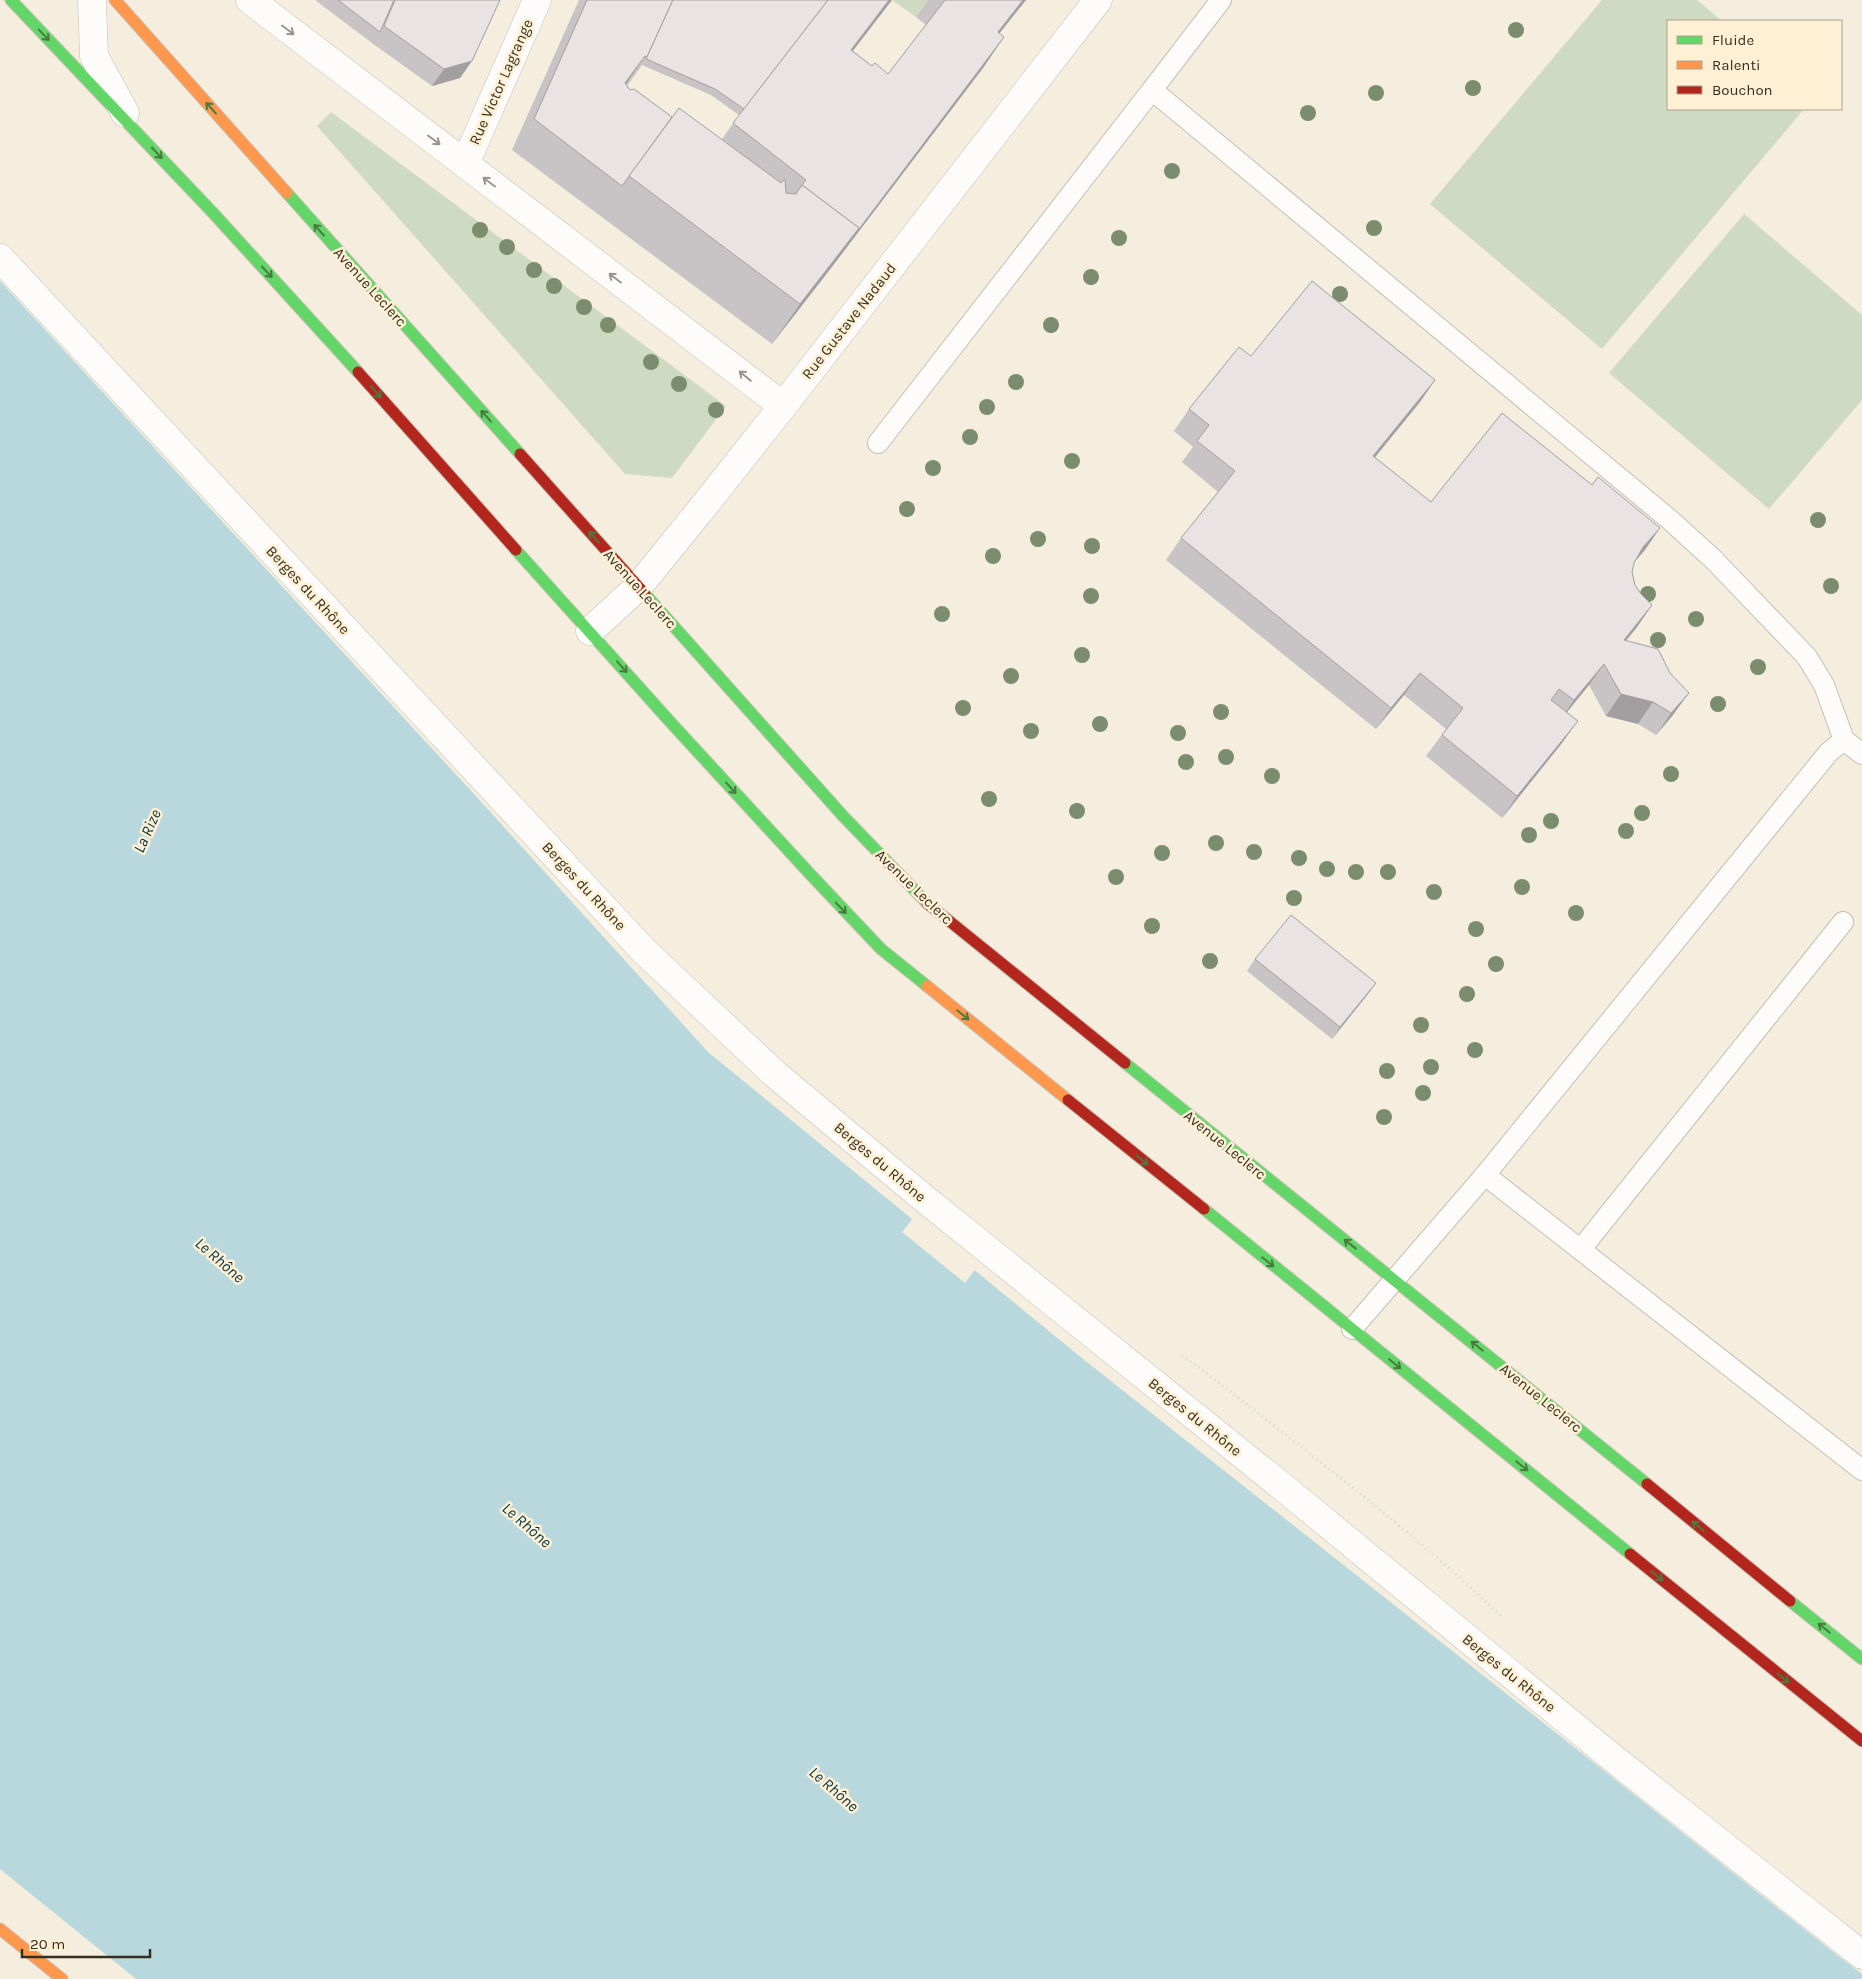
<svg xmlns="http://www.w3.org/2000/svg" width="1862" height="1979" viewBox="0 0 1862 1979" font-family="Karla,sans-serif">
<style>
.green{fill:#cfdac2}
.water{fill:#b9d8dd}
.pier{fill:#f5edde}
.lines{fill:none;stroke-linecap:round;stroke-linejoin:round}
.lane-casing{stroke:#c6bfb3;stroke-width:22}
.street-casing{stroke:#c6bfb3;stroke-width:29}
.fast-casing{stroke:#c6bfb3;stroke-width:13}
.slow-casing{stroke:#c6bfb3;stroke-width:13}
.jam-casing{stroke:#c6bfb3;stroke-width:13}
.path{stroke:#d6d4d0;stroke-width:3;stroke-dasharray:1 4;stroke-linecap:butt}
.lane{stroke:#fefcfa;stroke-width:20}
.street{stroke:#fefcfa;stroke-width:28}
.fast{stroke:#63d668;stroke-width:11}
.slow{stroke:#ff974d;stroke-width:11}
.jam{stroke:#b3261e;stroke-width:11}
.tree{fill:#7b8d6e}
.wall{fill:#c8c3c4;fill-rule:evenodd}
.shaded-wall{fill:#a39fa0}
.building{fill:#e9e3e4;stroke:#a39fa0}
.oneway{stroke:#9a958e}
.oneway2{stroke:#4a7a41}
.labels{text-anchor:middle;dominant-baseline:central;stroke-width:5;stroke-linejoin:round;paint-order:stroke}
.street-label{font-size:15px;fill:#352e21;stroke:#fef0d5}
.water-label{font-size:16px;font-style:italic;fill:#063540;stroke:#fef0d5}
</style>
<rect width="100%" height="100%" fill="#f5edde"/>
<g class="green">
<polygon points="892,0 928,0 916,17"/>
<polygon points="1602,0 1697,0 1722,21 1668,21 1668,109 1804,109 1602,349 1430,204"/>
<polygon points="331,112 726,406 672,478 625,474 317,126"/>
<polygon points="1744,214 1862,315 1862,400 1769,509 1609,373"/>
</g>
<polygon class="water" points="0,281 474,794 708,1052 1083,1359 1837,1955 1862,1974 1862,1979 136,1979 0,1869"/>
<polygon class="pier" points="914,1217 976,1268 965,1283 902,1232"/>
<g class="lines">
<defs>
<g id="lane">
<polyline points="1152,90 1221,0"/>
<polyline points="878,443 1152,90 1669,519 1714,560 1807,657 1824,685 1844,740"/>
<polyline points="1485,1175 1862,1470"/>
<polyline points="1581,1249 1843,922"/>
<polyline points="1352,1329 1485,1175 1829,752 1844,740 1862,754"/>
</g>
<g id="street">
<polyline points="92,0 94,56 125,113"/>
<polyline points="250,0 783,406"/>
<polyline points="465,164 537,0"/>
<polyline points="0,258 644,951 776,1075 921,1196 1284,1488 1614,1759 1862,1955"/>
<polyline points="590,631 638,587 699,512 783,406 1098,0"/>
</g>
<g id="fast">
<polyline points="11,0 214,214 358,372"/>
<polyline points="287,193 520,454"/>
<polyline points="516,550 673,725 811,875 881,949 927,986"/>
<polyline points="645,594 843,816 927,903"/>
<polyline points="1125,1063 1647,1484"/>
<polyline points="1204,1209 1630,1554"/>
<polyline points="1790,1601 1862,1659"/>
</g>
<g id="slow">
<polyline points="115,0 287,193"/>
<polyline points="927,986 1068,1100"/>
<polyline points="0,1929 62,1979"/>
</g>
<g id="jam">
<polyline points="358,372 516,550"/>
<polyline points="520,454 645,594"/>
<polyline points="927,903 1125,1063"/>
<polyline points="1068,1100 1204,1209"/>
<polyline points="1647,1484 1790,1601"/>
<polyline points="1630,1554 1862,1741"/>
</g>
</defs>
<use href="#lane" class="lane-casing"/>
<use href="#street" class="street-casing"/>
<use href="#fast" class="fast-casing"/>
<use href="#slow" class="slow-casing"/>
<use href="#jam" class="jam-casing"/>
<path class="path" d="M1182 1356 1200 1368C1302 1448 1407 1526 1501 1616"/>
<use href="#lane" class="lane"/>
<use href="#street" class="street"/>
<use href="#fast" class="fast"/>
<use href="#slow" class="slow"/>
<use href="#jam" class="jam"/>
</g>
<g class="tree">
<circle cx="1516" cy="30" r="8"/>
<circle cx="1473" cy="88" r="8"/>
<circle cx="1376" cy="93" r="8"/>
<circle cx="1308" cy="113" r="8"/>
<circle cx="1172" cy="171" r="8"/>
<circle cx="1374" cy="228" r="8"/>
<circle cx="480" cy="230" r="8"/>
<circle cx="1119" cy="238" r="8"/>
<circle cx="507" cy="247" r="8"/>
<circle cx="534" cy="270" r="8"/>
<circle cx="1091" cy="277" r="8"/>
<circle cx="554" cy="286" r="8"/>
<circle cx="1340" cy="294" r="8"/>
<circle cx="584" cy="307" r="8"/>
<circle cx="608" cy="325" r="8"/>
<circle cx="1051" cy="325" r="8"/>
<circle cx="651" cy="362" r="8"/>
<circle cx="1016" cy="382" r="8"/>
<circle cx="679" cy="384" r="8"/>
<circle cx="987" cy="407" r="8"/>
<circle cx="716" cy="410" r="8"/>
<circle cx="970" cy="437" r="8"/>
<circle cx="1072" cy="461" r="8"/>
<circle cx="933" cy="468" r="8"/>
<circle cx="907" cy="509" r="8"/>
<circle cx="1818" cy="520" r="8"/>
<circle cx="1038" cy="539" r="8"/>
<circle cx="1092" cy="546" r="8"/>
<circle cx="993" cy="556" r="8"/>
<circle cx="1831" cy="586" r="8"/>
<circle cx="1648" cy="594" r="8"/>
<circle cx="1091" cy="596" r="8"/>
<circle cx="942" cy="614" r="8"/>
<circle cx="1696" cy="619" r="8"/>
<circle cx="1658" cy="640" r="8"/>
<circle cx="1082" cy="655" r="8"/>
<circle cx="1758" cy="667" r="8"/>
<circle cx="1011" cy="676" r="8"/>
<circle cx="1718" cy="704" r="8"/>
<circle cx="963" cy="708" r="8"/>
<circle cx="1221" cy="712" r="8"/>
<circle cx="1100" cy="724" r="8"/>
<circle cx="1031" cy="731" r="8"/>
<circle cx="1178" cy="733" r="8"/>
<circle cx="1226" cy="757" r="8"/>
<circle cx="1186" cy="762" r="8"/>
<circle cx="1671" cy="774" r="8"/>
<circle cx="1272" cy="776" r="8"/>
<circle cx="989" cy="799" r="8"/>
<circle cx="1077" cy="811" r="8"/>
<circle cx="1642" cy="813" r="8"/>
<circle cx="1551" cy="821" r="8"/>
<circle cx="1626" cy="831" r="8"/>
<circle cx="1529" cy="835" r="8"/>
<circle cx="1216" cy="843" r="8"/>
<circle cx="1254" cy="852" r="8"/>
<circle cx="1162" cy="853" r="8"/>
<circle cx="1299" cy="858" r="8"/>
<circle cx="1327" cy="869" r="8"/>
<circle cx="1356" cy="872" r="8"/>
<circle cx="1388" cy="872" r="8"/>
<circle cx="1116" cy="877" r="8"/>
<circle cx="1522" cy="887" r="8"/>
<circle cx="1434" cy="892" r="8"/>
<circle cx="1294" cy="898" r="8"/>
<circle cx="1576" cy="913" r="8"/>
<circle cx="1152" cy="926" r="8"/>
<circle cx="1476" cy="929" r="8"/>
<circle cx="1210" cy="961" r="8"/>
<circle cx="1496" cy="964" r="8"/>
<circle cx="1467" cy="994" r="8"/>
<circle cx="1421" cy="1025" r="8"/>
<circle cx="1475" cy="1050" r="8"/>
<circle cx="1431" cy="1067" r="8"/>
<circle cx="1387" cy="1071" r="8"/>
<circle cx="1423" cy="1093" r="8"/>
<circle cx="1384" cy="1117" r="8"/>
</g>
<g class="wall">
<polygon points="315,0 500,0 460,78 432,86 372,43"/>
<path d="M579 0H892L853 51 872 66 888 74 926 25 916 17 928 0H1026L999 33 1004 37 983 68 831 268 772 344 512 150ZM642 65 711 95 739 115 722 139 672 117 630 90 627 86Z"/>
<polygon points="1251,356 1435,380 1420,402 1375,457 1431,502 1645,550 1636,560 1634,563 1632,572 1635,585 1641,594 1652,605 1637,627 1626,640 1673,715 1656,735 1638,724 1606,716 1589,685 1567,712 1562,743 1502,818 1426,756 1446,729 1404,695 1376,729 1166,560 1181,538 1218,492 1182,462 1193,447 1174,431 1189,409"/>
<polygon points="1255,959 1376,983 1368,994 1332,1039 1247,971"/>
</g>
<g class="shaded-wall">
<polygon points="889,0 892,0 830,80 851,50"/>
<polygon points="1023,0 1026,0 976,63 998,32"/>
<polygon points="1004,37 983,68 831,268 772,344 800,304"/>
<polygon points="645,56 624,87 625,83"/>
<polygon points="472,61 460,78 432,86 444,69"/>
<polygon points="1435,380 1420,402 1358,478 1373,456"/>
<polygon points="1660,528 1645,550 1628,569 1643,547"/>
<polygon points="1652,605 1637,627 1609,662 1624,640"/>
<polygon points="1604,664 1589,685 1559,722 1574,700"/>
<polygon points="1420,673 1404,695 1376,729 1391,708"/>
<polygon points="1689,693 1673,715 1656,735 1671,713"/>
<polygon points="1621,694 1653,702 1638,724 1606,716"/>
<polygon points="1578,721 1562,743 1502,818 1517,796"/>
<polygon points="1376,983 1368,994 1332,1039 1340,1027"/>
</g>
<g class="building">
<polygon points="338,0 394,0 380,32"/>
<polygon points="395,0 500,0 472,61 444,69 384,26"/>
<polygon points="587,0 673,0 647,57 645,56 625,83 630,90 634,89 672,117 622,186 534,119"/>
<polygon points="673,0 828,0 744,109 715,89 646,59"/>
<polygon points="828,0 889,0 851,50 872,66 875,63 888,74 945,0 1023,0 998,32 1004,37 853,237 859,228 802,185 806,180 733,123"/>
<polygon points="679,108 781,183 785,179 786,193 796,194 802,185 859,228 800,304 629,176"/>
<polygon points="1312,281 1435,380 1373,456 1431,502 1502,413 1592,485 1598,477 1660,528 1643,547 1634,563 1632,572 1635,585 1641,594 1652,605 1624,640 1658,649 1670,673 1689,693 1671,713 1653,702 1621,694 1604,664 1574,700 1559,689 1551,700 1578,721 1517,796 1442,735 1463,708 1420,673 1391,708 1181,538 1235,471 1197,441 1209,425 1189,409 1239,347 1251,356"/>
<polygon points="1291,915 1376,983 1340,1027 1255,959"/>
</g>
<defs><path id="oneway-shaft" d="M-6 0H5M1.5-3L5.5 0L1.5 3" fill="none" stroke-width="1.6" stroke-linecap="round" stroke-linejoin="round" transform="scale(1.25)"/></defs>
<g class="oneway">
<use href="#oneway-shaft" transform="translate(288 30) rotate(37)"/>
<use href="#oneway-shaft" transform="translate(434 140) rotate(37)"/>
<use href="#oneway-shaft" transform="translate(489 182) rotate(-143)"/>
<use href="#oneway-shaft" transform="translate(615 278) rotate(-143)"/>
<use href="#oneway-shaft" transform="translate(745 376) rotate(-140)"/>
</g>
<g class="oneway2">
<use href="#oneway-shaft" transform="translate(44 35) rotate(46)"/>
<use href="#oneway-shaft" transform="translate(211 108) rotate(-132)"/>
<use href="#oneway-shaft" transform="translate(157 153) rotate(47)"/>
<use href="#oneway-shaft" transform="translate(319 230) rotate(-132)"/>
<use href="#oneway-shaft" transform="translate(267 272) rotate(47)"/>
<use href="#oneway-shaft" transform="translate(376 392) rotate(48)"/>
<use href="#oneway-shaft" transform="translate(486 416) rotate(-132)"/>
<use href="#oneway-shaft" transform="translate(594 537) rotate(-132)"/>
<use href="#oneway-shaft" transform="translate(622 667) rotate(48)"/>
<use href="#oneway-shaft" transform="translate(731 788) rotate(48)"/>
<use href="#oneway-shaft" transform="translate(841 908) rotate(46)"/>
<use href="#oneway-shaft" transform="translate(963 1015) rotate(39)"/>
<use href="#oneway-shaft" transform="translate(1142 1160) rotate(39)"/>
<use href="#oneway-shaft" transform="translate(1350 1244) rotate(-142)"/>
<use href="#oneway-shaft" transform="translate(1268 1262) rotate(39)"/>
<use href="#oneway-shaft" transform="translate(1477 1346) rotate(-141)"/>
<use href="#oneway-shaft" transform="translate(1395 1364) rotate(39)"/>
<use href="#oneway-shaft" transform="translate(1522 1466) rotate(39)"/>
<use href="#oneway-shaft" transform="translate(1698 1526) rotate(-141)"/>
<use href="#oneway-shaft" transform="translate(1657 1576) rotate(39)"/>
<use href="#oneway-shaft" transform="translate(1824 1628) rotate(-141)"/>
<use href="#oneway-shaft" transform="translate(1783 1678) rotate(39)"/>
</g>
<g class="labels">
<g class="street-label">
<text transform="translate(501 82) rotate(-66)">Rue Victor Lagrange</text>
<text transform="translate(370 287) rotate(48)">Avenue Leclerc</text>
<text transform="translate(849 321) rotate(-52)">Rue Gustave Nadaud</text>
<text transform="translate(640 589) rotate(48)">Avenue Leclerc</text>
<text transform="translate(308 590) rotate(47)">Berges du Rhône</text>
<text transform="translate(584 886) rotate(47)">Berges du Rhône</text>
<text transform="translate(914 887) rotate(44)">Avenue Leclerc</text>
<text transform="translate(1225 1145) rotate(39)">Avenue Leclerc</text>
<text transform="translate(880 1162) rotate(40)">Berges du Rhône</text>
<text transform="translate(1541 1398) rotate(39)">Avenue Leclerc</text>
<text transform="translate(1195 1417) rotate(39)">Berges du Rhône</text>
<text transform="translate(1509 1673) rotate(39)">Berges du Rhône</text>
</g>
<g class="water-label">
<text transform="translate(147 831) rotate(-66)">La Rize</text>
<text transform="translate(220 1260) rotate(41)">Le Rhône</text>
<text transform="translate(527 1525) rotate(41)">Le Rhône</text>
<text transform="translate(834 1789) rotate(41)">Le Rhône</text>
</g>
</g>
<rect x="1667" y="20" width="175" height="90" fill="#fef0d5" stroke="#aea28d"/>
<rect x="1677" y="36" width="25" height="8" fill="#63d668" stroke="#aea28d"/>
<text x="1712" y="45" font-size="15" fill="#352e21">Fluide</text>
<rect x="1677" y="61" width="25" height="8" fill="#ff974d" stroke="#aea28d"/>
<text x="1712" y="70" font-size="15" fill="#352e21">Ralenti</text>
<rect x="1677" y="86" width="25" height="8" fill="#b3261e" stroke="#aea28d"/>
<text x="1712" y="95" font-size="15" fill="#352e21">Bouchon</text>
<path d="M22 1949v8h128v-8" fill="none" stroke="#352e21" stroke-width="2.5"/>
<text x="30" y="1949" font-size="15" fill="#352e21" stroke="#fef0d5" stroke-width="4" paint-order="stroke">20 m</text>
</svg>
